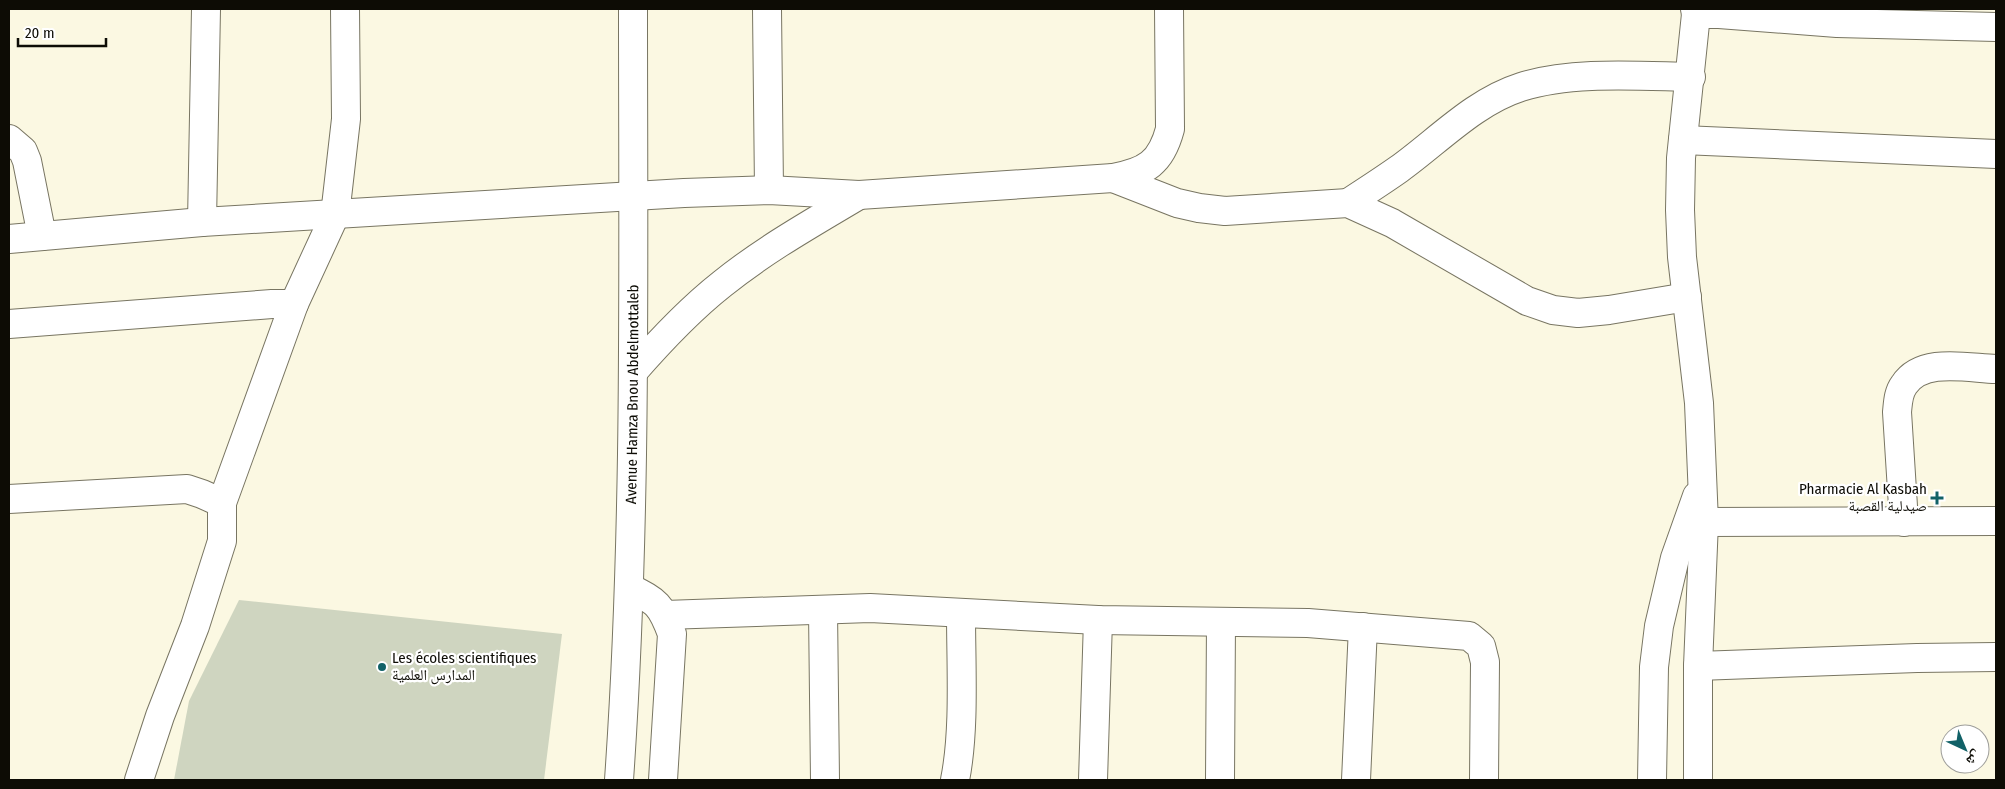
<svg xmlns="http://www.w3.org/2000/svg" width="2005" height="789" viewBox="0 0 2005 789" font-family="'Fira Sans Condensed','Noto Naskh Arabic',sans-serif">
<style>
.building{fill:#cfd5c0}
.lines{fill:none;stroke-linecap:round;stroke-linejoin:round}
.minor-casing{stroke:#787562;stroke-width:30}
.minor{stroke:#fff;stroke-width:28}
.poi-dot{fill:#116167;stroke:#fff;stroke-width:2}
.labels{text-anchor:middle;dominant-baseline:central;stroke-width:4.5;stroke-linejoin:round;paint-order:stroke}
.street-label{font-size:15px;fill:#0d0c05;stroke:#fff}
.poi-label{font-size:15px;fill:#0d0c05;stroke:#fff;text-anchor:end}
</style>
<rect width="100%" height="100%" fill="#fbf8e2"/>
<polygon class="building" points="239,600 562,634 544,780 174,780 189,701"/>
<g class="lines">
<defs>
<g id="minor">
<polyline points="767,9 769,190"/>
<polyline points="1695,9 1696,14 1719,14 1837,23 1996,27"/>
<polyline points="1696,14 1681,158 1680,210 1682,257 1699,403 1704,522 1698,666 1698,780"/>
<polyline points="9,139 23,151 27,161 42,236"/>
<polyline points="1683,140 1996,154"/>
<polyline points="1113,178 1177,203 1199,208 1225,211 1348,203 1392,223 1527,301 1553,310 1578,313 1609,310 1687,297"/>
<path d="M1348 203C1365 192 1382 181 1399 169 1438 141 1474 102 1521 87 1572 71 1637 76 1691 77"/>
<polyline points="202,222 206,9"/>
<path d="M9 239 202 222 684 193 769 190 859 195 1113 178C1146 172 1161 163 1170 129L1169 9"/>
<polyline points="9,324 272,304 294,304"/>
<path d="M633 372C660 341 689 310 722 284 764 250 812 223 859 195"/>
<polyline points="9,499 187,489 202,494 222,503 222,541 195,626 160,716 139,780"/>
<polyline points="222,503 294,304 335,215 346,119 345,9"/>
<polyline points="1704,522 1996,521"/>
<path d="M1904 522 1897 412C1898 403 1898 393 1904 385 1922 357 1967 368 1996 369"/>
<path d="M630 588C657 602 661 604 672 634L663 780"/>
<polyline points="823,610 825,780"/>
<polyline points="665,615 870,608 1098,620 1308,623 1469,636 1481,646 1485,662 1484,780"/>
<polyline points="1698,666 1917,658 1996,657"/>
<path id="s1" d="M619 780C637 524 633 266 633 9"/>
<path d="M955 780C965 730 961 666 961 614"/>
<polyline points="1093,780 1098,620"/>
<polyline points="1220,780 1221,622"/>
<polyline points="1356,780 1363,627"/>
<polyline points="1652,780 1654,667 1659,626 1675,558 1697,496"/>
</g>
</defs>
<use href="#minor" class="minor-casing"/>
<use href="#minor" class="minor"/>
</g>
<g class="poi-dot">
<path d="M1934.5 490.5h5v5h5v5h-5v5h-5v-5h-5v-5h5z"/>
<circle cx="382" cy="667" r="5"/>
</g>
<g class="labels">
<g class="street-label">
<text stroke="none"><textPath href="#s1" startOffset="386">Avenue Hamza Bnou Abdelmottaleb</textPath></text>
</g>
<g class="poi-label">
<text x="1927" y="489">Pharmacie Al Kasbah<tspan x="1927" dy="17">صيدلية القصبة</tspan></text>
<text x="392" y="658" text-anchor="start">Les écoles scientifiques<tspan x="392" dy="17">المدارس العلمية</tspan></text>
</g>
</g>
<rect width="2005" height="789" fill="none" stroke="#0d0c05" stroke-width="20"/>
<g transform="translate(1965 749) rotate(136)"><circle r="24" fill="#ffffff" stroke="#9e9e9b"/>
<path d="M0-4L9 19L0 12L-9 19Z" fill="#116167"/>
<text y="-8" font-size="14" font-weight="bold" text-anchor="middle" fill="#0d0c05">ش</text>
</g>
<path d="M18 38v8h88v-8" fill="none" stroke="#0d0c05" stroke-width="2.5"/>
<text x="25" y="38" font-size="15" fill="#0d0c05" stroke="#ffffff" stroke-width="4" paint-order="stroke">20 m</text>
</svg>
